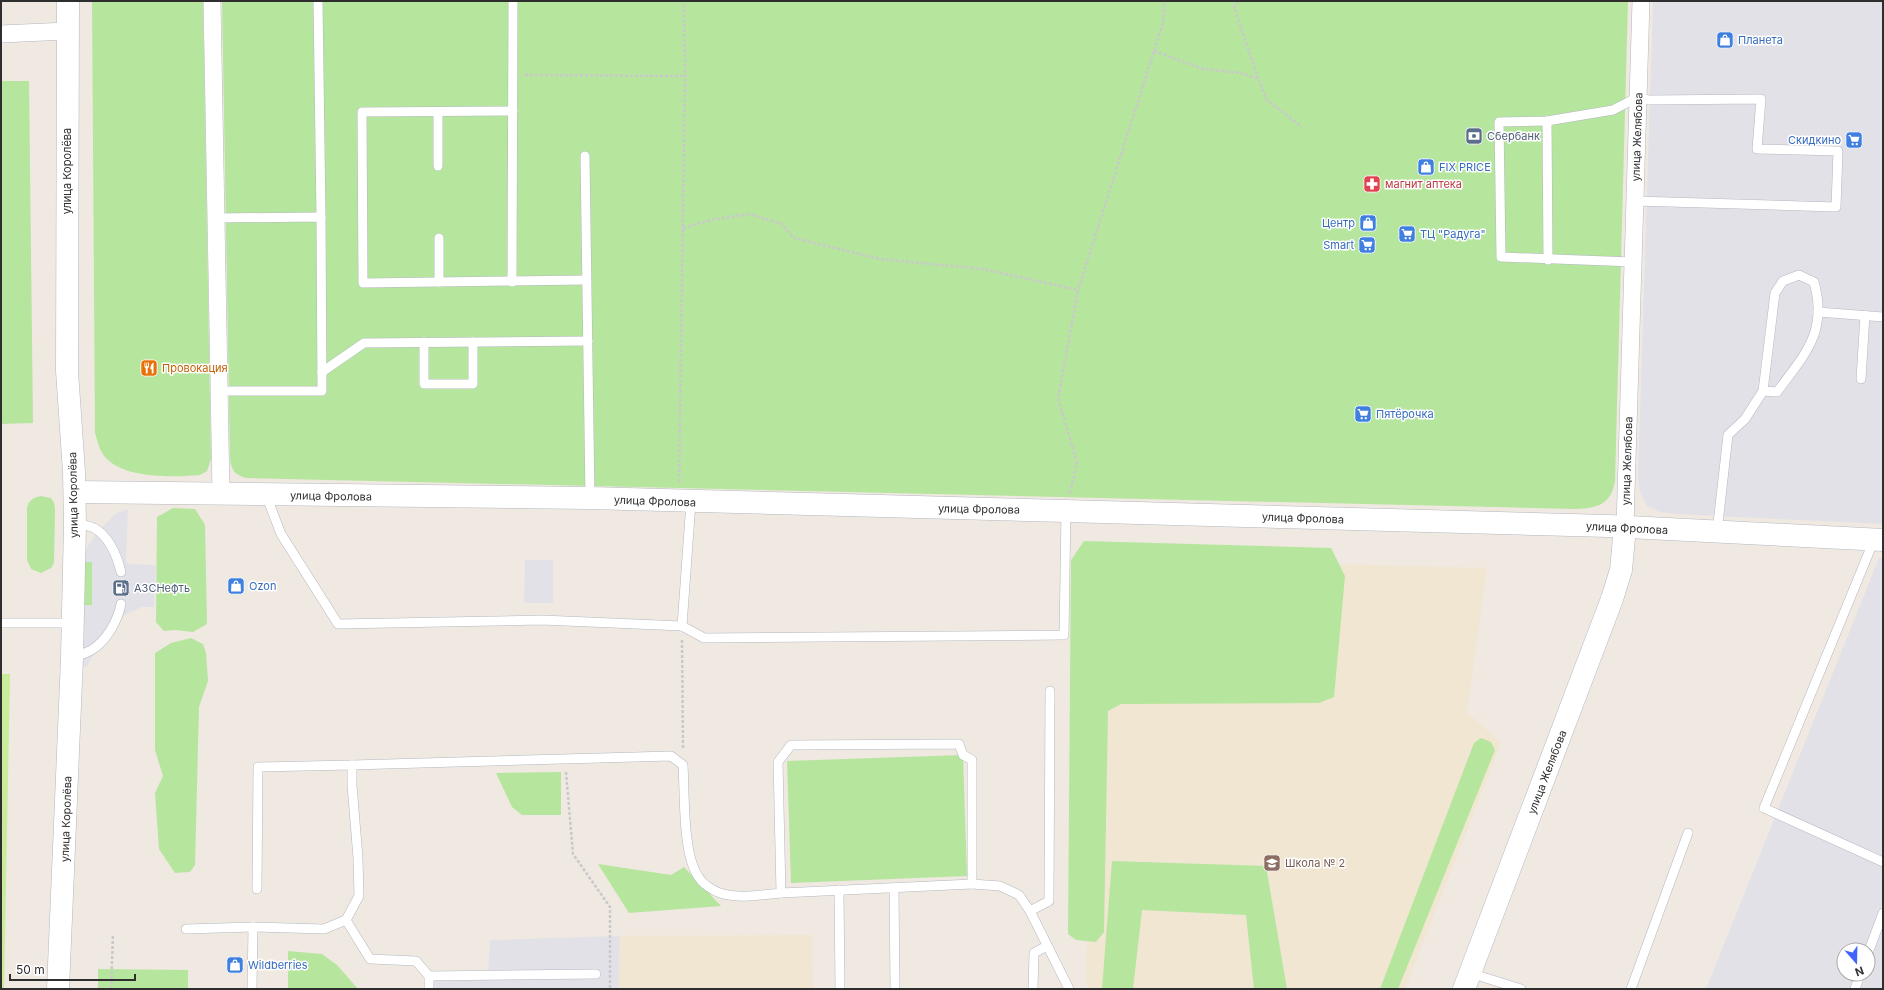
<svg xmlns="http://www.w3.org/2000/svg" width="1884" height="990" viewBox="0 0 1884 990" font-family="Inter,sans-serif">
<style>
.industrial{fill:#e3e1e8;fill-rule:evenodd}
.education{fill:#f0e6d1}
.green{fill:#b6e59e}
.pitch{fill:#c9ec9a}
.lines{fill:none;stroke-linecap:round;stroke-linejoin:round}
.lane-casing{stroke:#b4b7c1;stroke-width:10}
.street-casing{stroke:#b4b7c1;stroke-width:18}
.secondary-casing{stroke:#b4b7c1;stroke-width:23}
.path{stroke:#c9c9c9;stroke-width:2.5;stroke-dasharray:3 2;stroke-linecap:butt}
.lane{stroke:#fff;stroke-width:9}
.street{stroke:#fff;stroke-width:17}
.secondary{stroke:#fff;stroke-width:22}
.labels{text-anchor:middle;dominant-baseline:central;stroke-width:3;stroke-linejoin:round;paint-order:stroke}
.shop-label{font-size:11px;fill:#366cbe;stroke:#fff;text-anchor:start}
.service-label{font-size:11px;fill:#4e5e75;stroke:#fff;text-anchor:start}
.street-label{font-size:11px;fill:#2e2e2e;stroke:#fff}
.health-label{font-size:11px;fill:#be3a42;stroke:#fff;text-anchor:start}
.food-label{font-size:11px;fill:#c56008;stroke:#fff;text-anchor:start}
.education-label{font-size:11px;fill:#785e54;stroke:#fff;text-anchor:start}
</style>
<rect width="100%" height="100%" fill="#efe9e1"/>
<g class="industrial">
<polygon points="1653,1 1883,1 1883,524 1676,514 1660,512 1647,506 1640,492 1638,479"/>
<polygon points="128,509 126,561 129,564 156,565 154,607 142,607 122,616 104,637 86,667 78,667 82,555 95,535 105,524 117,513"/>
<path d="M1879 558H1883V989H1706ZM1844 950H1868V974H1844Z"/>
<polygon points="525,560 553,560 553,603 524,603"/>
<polygon points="620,936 619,989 425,989 425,972 488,972 490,940"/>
</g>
<g class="education">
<polygon points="1095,558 1487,568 1467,712 1501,743 1405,989 1090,989 1086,983"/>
<polygon points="812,935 813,989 619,989 620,936"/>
</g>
<g class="green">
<path d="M92 1H203L211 459 207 471 200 475C174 477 129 479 108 460 100 453 98 443 95 433Z"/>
<path d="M222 1H1628L1615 481C1611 504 1598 508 1576 509L246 478C235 475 231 470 230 458Z"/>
<polygon points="1,81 29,81 33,423 1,424"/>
<path d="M41 496 51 498 54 503 55 509 54 563 51 568 41 573 31 569 27 560V509C28 500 33 498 41 496Z"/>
<polygon points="173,508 195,509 205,525 207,624 193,632 175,630 164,631 156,622 157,517"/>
<polygon points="1084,541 1331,548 1345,576 1334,697 1319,703 1121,704 1108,711 1104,932 1096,942 1076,940 1068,934 1071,560"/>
<rect x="83" y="562" width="9" height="43"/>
<polygon points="191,638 203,644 206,653 208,681 199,707 195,865 190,872 175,873 159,849 155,793 163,776 155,750 155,653 171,643"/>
<polygon points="1481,738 1491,742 1495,750 1398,989 1380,989 1474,743"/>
<polygon points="963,755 967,876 791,883 787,761"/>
<polygon points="561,772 561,815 522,815 512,807 496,773"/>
<polygon points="1112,861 1266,866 1287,989 1254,989 1246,915 1142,910 1133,989 1102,989"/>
<polygon points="598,864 671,875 684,867 721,906 629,913"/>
<polygon points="288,951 322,954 337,965 358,989 288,989"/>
<polygon points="98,969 188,970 188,989 98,989"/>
</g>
<polygon class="pitch" points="1,674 10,674 4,989 1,989"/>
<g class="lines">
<defs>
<g id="lane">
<polyline points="318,1 321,217"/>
<polyline points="513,111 362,112 363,283 586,280"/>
<polyline points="438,112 438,166"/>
<polyline points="1547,121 1548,260"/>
<polyline points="585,156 590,498"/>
<polyline points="216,218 321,217 322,391 219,391"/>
<polyline points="439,238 439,282"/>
<polyline points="1633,262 1501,257 1499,122 1547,121 1613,110 1638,97 1649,100 1761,99 1757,149 1838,151 1836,207 1635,201"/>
<polyline points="512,282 513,1"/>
<polyline points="1818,312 1883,317"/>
<polyline points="424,342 424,384 473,384 473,342"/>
<polyline points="322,372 364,343 588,341"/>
<polyline points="1861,379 1865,315"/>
<polyline points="266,495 281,534 338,624 542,620 682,626"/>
<polyline points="691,502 682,626 704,638 1064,635 1066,511"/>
<path d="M75 524C81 525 89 525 94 528 110 537 117 556 121 572"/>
<path d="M1717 532 1728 435 1745 419 1763 391 1775 293 1783 281 1799 275 1814 282C1828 332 1805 354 1777 392L1763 391"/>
<polyline points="1874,540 1764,808 1883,862"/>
<polyline points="1,623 72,623"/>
<path d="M72 658C79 655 87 653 93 649 107 640 118 620 121 604"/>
<polyline points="894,888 895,989"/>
<polyline points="257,889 258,767 352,765"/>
<polyline points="839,890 840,989"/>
<polyline points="781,893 972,884"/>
<polyline points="1030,911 1049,901 1050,691"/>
<polyline points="346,920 370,959 416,961 429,976 429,989"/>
<path d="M186 929 253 927 324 929 346 920 359 896 358 858 352 785V765L671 756 683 765C685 794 682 857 700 879 703 884 714 891 720 893 739 899 761 895 781 893L778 762 791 745 959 744 963 755 972 760V884L1000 886 1019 895 1030 911 1069 989"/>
<polyline points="1868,953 1883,913"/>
<polyline points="1470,973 1521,989"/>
<polyline points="429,976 596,974"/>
<polyline points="252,989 253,927"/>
<polyline points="1033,989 1034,953 1047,946"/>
<polyline points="1631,989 1688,833"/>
<polyline points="1855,989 1860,974"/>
</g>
<g id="street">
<polyline points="212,1 221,493"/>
<polyline points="1,34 67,31"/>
<polyline points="1625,527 1641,1"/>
</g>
<g id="secondary">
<polyline points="75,492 590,498 1066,511 1609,526 1883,540"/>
<polyline points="58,989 72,658 75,524 74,472 67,371 68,1"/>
<polyline points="1464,989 1612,599 1621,570 1625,527"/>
</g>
</defs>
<use href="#lane" class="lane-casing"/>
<use href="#street" class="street-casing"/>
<use href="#secondary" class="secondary-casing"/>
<g class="path">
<polyline points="1238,1 1234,7 1258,78"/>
<polyline points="1154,51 1203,69 1241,73 1259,79 1266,99 1302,127"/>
<polyline points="525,75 685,76"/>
<polyline points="683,228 711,220 749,214 782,224 794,238 880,259 983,269 1078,290"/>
<polyline points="679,482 685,76 684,1"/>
<polyline points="1070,493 1077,462 1058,399 1078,290 1163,23 1165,1"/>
<polyline points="682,640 683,749"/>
<polyline points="566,772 573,854 610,907 610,989"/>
<polyline points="111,989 113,934"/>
</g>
<use href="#lane" class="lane"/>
<use href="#street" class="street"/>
<use href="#secondary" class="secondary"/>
</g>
<defs>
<symbol id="shop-square" viewBox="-11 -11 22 22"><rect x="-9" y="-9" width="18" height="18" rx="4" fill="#3f7fe0" stroke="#fff"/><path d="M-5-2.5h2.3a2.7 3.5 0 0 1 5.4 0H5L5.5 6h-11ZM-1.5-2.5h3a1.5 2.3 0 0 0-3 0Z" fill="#fff"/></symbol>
<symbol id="bank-square" viewBox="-11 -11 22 22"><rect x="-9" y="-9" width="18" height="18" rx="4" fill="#5c6f8a" stroke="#fff"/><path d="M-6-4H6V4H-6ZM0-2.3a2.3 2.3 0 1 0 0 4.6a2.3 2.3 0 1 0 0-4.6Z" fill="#fff"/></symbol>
<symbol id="supermarket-square" viewBox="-11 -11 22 22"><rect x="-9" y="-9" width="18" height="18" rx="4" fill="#3f7fe0" stroke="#fff"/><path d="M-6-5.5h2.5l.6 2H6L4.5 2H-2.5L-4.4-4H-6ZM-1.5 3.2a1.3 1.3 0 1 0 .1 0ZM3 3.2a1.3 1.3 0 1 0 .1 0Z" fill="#fff"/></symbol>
<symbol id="pharmacy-square" viewBox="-11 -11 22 22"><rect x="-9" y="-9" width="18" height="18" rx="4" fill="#e0444e" stroke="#fff"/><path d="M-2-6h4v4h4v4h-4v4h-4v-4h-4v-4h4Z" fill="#fff"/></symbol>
<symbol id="restaurant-square" viewBox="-11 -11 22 22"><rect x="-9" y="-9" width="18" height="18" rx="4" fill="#e8710a" stroke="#fff"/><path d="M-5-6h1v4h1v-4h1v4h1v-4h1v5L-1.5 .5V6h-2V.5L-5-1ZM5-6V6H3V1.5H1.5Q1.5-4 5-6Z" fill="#fff"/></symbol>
<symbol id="fuel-square" viewBox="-11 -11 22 22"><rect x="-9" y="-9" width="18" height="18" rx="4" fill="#5c6f8a" stroke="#fff"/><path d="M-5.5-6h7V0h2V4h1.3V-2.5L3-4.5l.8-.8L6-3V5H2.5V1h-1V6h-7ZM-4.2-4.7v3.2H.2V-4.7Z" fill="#fff"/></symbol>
<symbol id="school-square" viewBox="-11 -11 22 22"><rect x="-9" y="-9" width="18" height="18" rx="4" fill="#8d6e63" stroke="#fff"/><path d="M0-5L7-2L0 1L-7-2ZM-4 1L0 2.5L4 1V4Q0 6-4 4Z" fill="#fff"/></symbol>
</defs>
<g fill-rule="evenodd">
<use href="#shop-square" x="1715" y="30" width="20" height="20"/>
<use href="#bank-square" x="1464" y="126" width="20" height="20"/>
<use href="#supermarket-square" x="1844" y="130" width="20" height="20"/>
<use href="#shop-square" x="1416" y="157" width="20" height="20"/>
<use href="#pharmacy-square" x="1362" y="174" width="20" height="20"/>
<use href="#shop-square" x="1358" y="213" width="20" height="20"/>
<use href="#supermarket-square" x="1397" y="224" width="20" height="20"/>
<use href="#supermarket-square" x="1357" y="235" width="20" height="20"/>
<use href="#restaurant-square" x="139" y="358" width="20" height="20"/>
<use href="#supermarket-square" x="1353" y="404" width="20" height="20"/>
<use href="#shop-square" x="226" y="576" width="20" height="20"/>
<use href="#fuel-square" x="111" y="578" width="20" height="20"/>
<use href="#school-square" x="1262" y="853" width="20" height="20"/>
<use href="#shop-square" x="225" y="955" width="20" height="20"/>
</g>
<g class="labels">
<g class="shop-label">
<text x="1738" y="40">Планета</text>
<text x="1841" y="140" text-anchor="end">Скидкино</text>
<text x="1439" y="167">FIX PRICE</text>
<text x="1355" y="223" text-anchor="end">Центр</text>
<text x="1420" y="234">ТЦ "Радуга"</text>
<text x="1354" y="245" text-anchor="end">Smart</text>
<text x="1376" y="414">Пятёрочка</text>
<text x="249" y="586">Ozon</text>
<text x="248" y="965">Wildberries</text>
</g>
<g class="service-label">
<text x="1487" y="136">Сбербанк</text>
<text x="134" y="588">АЗСНефть</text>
</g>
<g class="street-label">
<text transform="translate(1637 137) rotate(-88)">улица Желябова</text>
<text transform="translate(67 171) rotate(-90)">улица Королёва</text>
<text transform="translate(1627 461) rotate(-88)">улица Желябова</text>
<text transform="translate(73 495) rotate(-91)">улица Королёва</text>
<text transform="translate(331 496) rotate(1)">улица Фролова</text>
<text transform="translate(655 501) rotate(2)">улица Фролова</text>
<text transform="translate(979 509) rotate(1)">улица Фролова</text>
<text transform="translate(1303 518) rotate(2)">улица Фролова</text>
<text transform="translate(1627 528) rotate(3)">улица Фролова</text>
<text transform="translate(1547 772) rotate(-69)">улица Желябова</text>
<text transform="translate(66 819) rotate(-88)">улица Королёва</text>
</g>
<g class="health-label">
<text x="1385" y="184">магнит аптека</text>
</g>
<g class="food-label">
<text x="162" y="368">Провокация</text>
</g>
<g class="education-label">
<text x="1285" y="863">Школа № 2</text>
</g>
</g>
<rect width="1884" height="990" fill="none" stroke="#2e2e2e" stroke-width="4"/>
<g transform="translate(1856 962) rotate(160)"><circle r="19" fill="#ffffff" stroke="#ababab"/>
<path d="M0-3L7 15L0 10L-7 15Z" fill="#4264fb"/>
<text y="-6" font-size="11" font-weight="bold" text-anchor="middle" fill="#2e2e2e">N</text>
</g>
<path d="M10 974v6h125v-6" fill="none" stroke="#2e2e2e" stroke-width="2"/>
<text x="16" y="974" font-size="12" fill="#2e2e2e" stroke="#ffffff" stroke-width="3" paint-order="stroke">50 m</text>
</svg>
